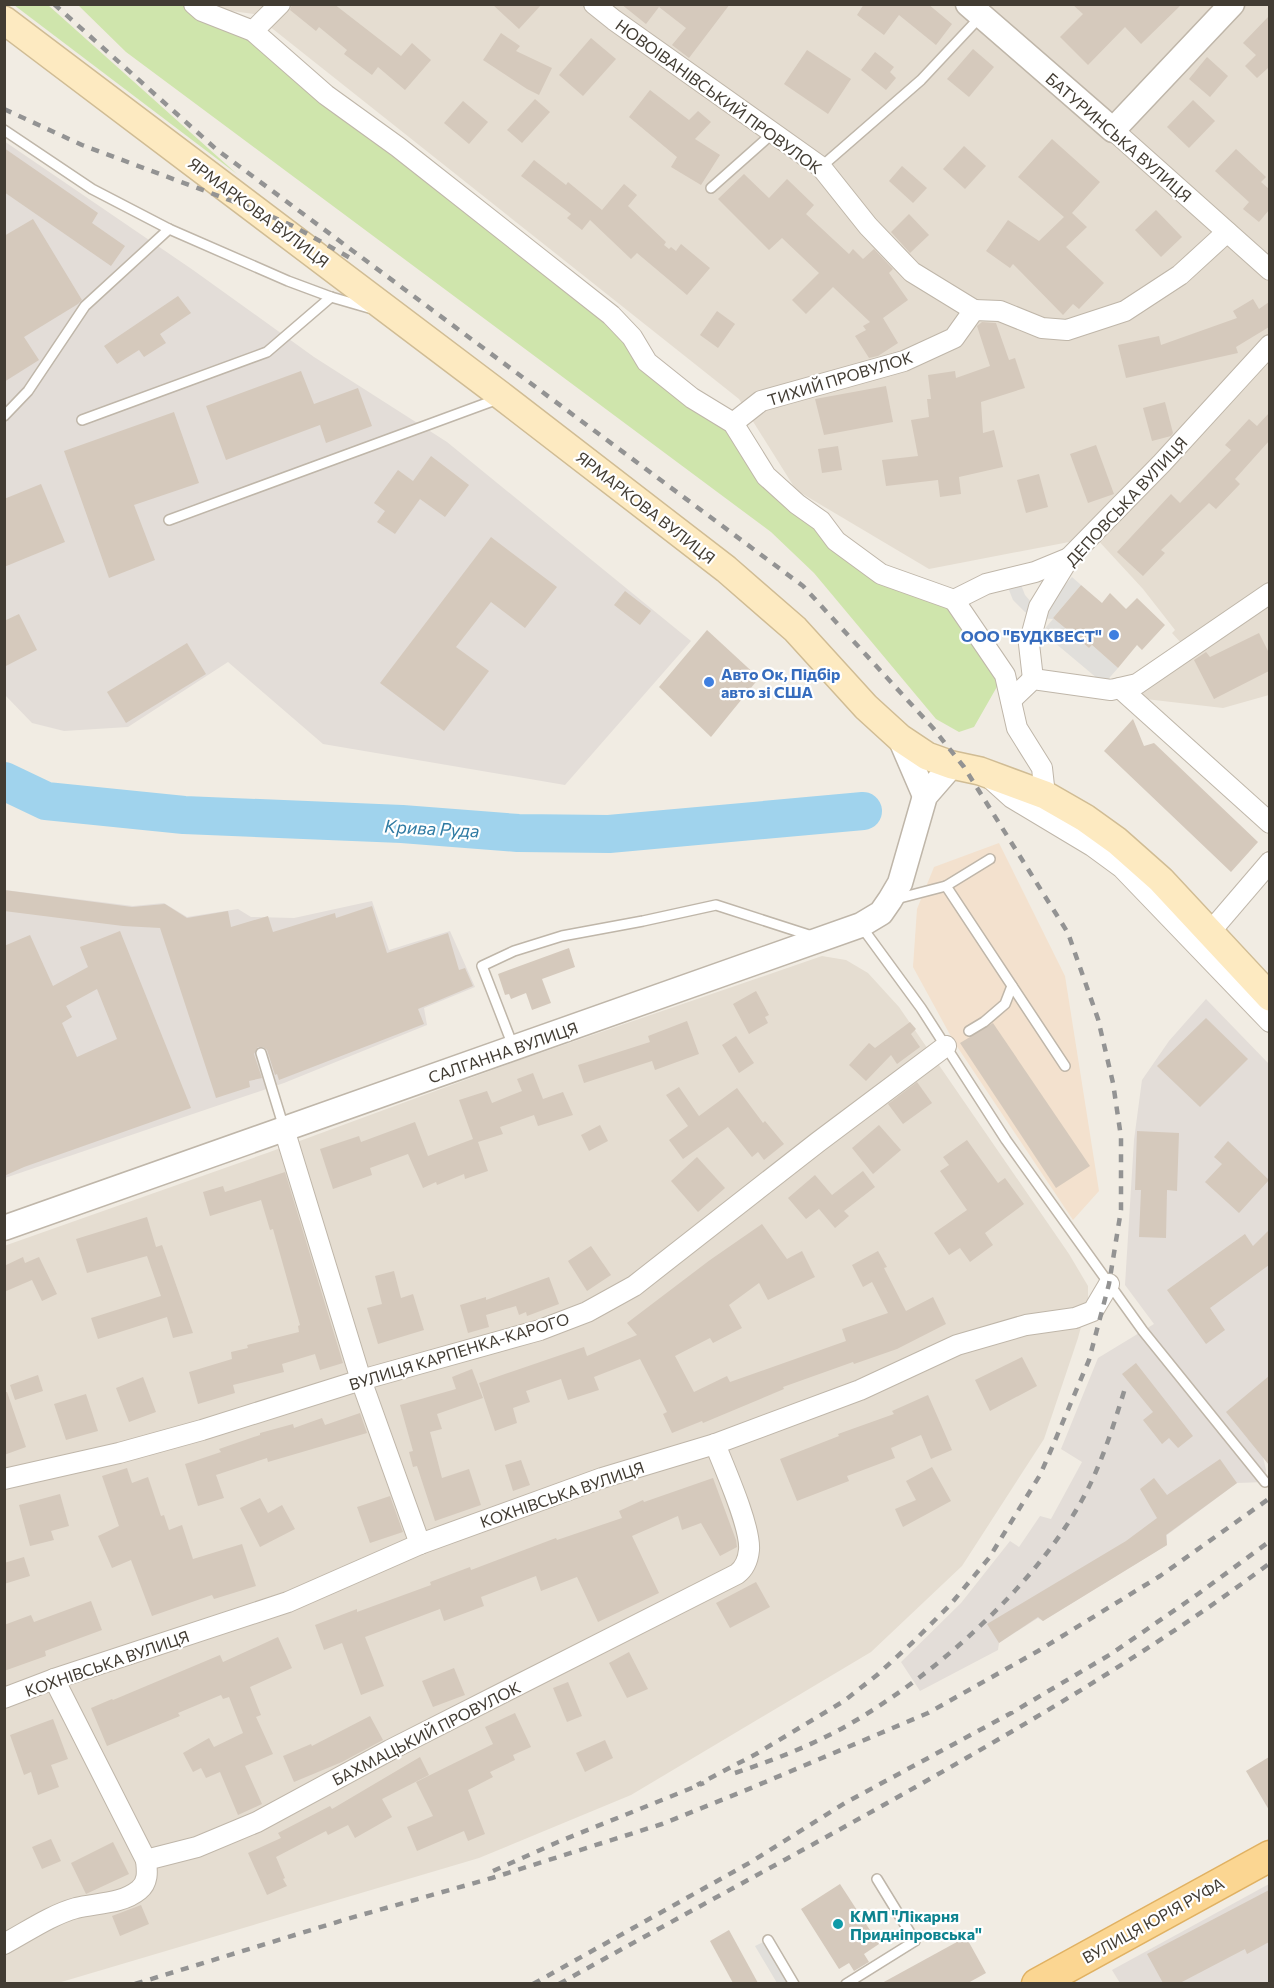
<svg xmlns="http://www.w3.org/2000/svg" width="1274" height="1988" viewBox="0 0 1274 1988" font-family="Commissioner,sans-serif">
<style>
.residential{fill:#e5ddd1}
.commercial{fill:#f3e1ce}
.industrial{fill:#e3ddd8}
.green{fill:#cfe5ac}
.parking{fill:#e1dfdb}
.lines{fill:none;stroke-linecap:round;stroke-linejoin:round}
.river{stroke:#a0d3ed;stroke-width:38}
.building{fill:#d5c9bc;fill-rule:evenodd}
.service-casing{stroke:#bfb6a9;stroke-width:12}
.minor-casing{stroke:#bfb6a9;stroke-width:22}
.tertiary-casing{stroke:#bfb6a9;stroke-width:27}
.secondary-casing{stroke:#d0bc94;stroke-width:30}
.primary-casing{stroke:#e0b162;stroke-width:33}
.service{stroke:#fff;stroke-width:9}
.minor{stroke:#fff;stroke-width:20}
.tertiary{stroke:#fff;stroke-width:24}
.secondary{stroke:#fdeac1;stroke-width:27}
.primary{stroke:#fbd692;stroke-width:30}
.rail{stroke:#939393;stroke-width:4.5;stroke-dasharray:8 8;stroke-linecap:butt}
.shop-dot{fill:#3f7fe0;stroke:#fff;stroke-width:2}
.culture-dot{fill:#0f9aa8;stroke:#fff;stroke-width:2}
.labels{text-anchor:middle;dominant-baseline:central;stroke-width:4.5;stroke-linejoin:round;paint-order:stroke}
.street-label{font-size:16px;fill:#423c33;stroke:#fff}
.shop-label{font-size:16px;font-weight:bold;fill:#366cbe;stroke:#fff;text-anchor:end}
.culture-label{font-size:16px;font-weight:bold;fill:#0d838f;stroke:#fff;text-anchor:start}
.water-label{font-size:18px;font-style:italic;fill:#2e7aa2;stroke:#fff}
</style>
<rect width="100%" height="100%" fill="#f1ece3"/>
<g class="residential">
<polygon points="213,5 1269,5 1269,695 1223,708 1137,698 1182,644 1172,633 1175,630 1143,589 1095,537 929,569 796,490 739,399 254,14 217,9"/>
<polygon points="822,956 846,960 868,973 899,1007 1069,1254 1088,1286 1088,1301 1078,1338 1044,1439 962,1566 871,1652 631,1795 479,1858 58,1983 5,1983 4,1246 267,1153 514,1062"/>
</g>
<polygon class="commercial" points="999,843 1065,976 1099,1191 1073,1220 954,1042 913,967 917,909 934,867"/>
<g class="industrial">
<polygon points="4,141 193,270 314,357 447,442 691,641 565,785 323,744 228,662 128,727 64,731 32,723 5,695"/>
<polygon points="5,890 133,906 164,903 187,917 238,909 251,917 294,918 372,901 389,950 450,931 475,987 424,1008 427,1025 284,1083 5,1178"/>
<polygon points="1206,999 1269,1064 1270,1451 1263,1457 1266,1470 1265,1482 1237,1483 1167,1535 1167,1545 1043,1621 1038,1618 999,1643 998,1650 920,1691 901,1662 961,1603 1010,1541 1019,1547 1040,1516 1051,1519 1082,1462 1061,1449 1098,1358 1154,1324 1125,1285 1134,1140 1142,1080 1169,1041"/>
<polygon points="1269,1884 1269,1983 1120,1983 1112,1970"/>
</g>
<g class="green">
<polygon points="14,5 48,5 237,174"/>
<polygon points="78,5 189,5 251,35 608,317 728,426 837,546 953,606 1002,678 974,727 959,732 936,719 814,573 771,532 126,52"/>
</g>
<g class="parking">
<polygon points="1018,577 1025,595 1031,602 1046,606 1072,577 1081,585 1053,618 1089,648 1092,645 1118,668 1104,684 1042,632 1053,619 1036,618 1025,612 1013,600 1005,580"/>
<polygon points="768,1940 794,1983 777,1983 755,1946"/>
</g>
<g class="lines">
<polyline class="river" points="4,781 46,801 184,815 402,824 518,833 609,834 863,811"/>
</g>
<g class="building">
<polygon points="292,4 334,4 401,56 412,43 431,60 405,90 378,67 372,75 344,54 347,50 319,27 316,31 290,10"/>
<polygon points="492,4 542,4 519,29"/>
<polygon points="621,4 730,4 689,58 672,45 686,28 659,7 646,24"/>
<polygon points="864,4 928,4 952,24 936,45 899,15 884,35 857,15"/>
<polygon points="1072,4 1182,4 1141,44 1125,27 1088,65 1060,37 1083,14"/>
<polygon points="1269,16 1269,69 1268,68 1257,78 1245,66 1256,55 1243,43"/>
<polygon points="501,33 520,46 516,51 552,68 539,95 527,89 483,60"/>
<polygon points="591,38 616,59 583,96 559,75"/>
<polygon points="973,49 994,67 969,97 947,79"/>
<polygon points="807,50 851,79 828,114 784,84"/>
<polygon points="875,52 894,67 890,72 896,78 886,90 861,70"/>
<polygon points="1207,57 1228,76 1210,97 1189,79"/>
<polygon points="650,90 689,120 698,111 711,122 695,139 720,155 701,185 671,167 677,157 629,117"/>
<polygon points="535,99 550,112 522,143 507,130"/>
<polygon points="1193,100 1215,121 1189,148 1167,127"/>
<polygon points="463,101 488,122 469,144 444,123"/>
<polygon points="1052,139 1100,182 1072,213 1087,227 1066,247 1104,283 1079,309 1073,304 1063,315 1013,264 1010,268 986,251 1008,220 1039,241 1064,217 1018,177"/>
<polygon points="964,146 986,166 965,189 943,169"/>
<polygon points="4,148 98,213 92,223 125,246 111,266 4,192"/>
<polygon points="1236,149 1266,177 1261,182 1269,189 1269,210 1259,222 1243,209 1249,202 1215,171"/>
<polygon points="534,160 566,185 568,182 602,210 624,184 637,195 628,206 666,242 664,245 669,249 671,247 676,251 681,244 710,268 687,295 637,253 631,259 590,220 582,230 567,218 571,214 521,176"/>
<polygon points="902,166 927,188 913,203 889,181"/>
<polygon points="744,174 769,198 787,179 814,205 806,214 849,254 853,249 863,259 874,249 893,269 889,273 908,300 883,318 898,343 878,356 869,358 855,336 866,330 863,326 870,322 833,287 806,314 792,300 819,273 782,238 769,250 718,199"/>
<polygon points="1156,210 1182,237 1161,257 1135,230"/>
<polygon points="909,214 929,235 910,253 891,232"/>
<polygon points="33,219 82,300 78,304 24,337 39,360 4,382 4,236"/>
<polygon points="178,296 191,313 160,334 166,343 144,357 139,350 117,364 104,346"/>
<polygon points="1253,299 1259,309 1269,302 1269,327 1236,347 1238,353 1126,378 1118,345 1159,336 1161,345 1237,318 1233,311"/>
<polygon points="717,311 735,324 718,348 700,335"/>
<polygon points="982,322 996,323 1009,360 1015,358 1025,388 981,402 983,433 994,430 1003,467 959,477 961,494 940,497 938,480 886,486 882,460 918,456 911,420 929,417 927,399 931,399 928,375 955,371 956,378 990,366 977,326"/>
<polygon points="301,371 314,404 358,388 372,426 326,443 320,425 226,460 206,406"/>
<polygon points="886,386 893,422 824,435 815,399"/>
<polygon points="1165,402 1173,433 1171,436 1152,441 1143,408"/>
<polygon points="174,412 199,483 134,505 155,560 109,578 64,451"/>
<polygon points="1269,413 1269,441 1235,479 1240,484 1216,509 1209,503 1161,550 1165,553 1143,576 1117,552 1171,494 1180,503 1231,450 1225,445 1249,419 1257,426"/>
<polygon points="1096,445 1114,494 1088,503 1070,454"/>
<polygon points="838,446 842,470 822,473 818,449"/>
<polygon points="431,456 469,485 445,517 420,499 395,534 377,522 385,511 374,503 398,470 413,481"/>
<polygon points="1039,474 1048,507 1026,513 1017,480"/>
<polygon points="41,484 65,542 4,567 4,499"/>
<polygon points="491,537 557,587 525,628 491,602 456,647 489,671 444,731 380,683"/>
<polygon points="1081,585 1102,603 1110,593 1126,609 1137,598 1165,625 1142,650 1137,645 1118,668 1092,645 1089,648 1053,618"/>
<polygon points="625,591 651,611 640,625 614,605"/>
<polygon points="19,614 37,650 4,667 4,621"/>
<polygon points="707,630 759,678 711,737 659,687"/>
<polygon points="1259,633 1269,653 1269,671 1214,699 1194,660 1206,652 1210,657"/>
<polygon points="187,643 206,674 126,723 107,692"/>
<polygon points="1133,719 1144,746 1154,743 1258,842 1231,872 1104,751"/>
<polygon points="4,890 132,907 165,904 187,918 228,911 231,927 268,916 273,932 335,913 336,918 372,906 387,953 448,933 459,970 465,968 473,986 418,1009 424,1024 279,1080 277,1074 275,1075 267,1050 263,1047 258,1047 254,1054 262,1078 249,1081 250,1087 216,1098 160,928 123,926 4,911"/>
<path d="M120 931 191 1108 24 1167 4 1176V946L30 935 53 986 88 967 80 947ZM97 989 117 1039 77 1057 62 1023 72 1017 66 1006Z"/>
<polygon points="569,948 575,967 542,979 551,1003 532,1010 526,993 511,999 509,994 505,995 498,974"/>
<polygon points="756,991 769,1015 765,1017 768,1023 749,1034 733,1004"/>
<polygon points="1206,1018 1248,1059 1200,1107 1157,1066"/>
<polygon points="687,1021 699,1054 655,1070 652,1061 584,1083 578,1065 650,1042 648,1036"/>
<polygon points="910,1022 916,1029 911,1034 920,1047 897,1064 891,1055 866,1081 849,1065 869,1043 875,1048"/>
<polygon points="993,1023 1090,1166 1056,1188 960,1043"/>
<polygon points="736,1036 754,1063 739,1073 722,1045"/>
<polygon points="533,1073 543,1099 563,1092 573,1115 538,1126 534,1115 500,1127 503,1134 478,1142 488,1171 465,1179 464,1174 437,1185 436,1182 423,1188 408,1154 370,1168 372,1175 333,1189 320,1149 359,1136 361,1142 415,1122 428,1156 473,1139 459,1100 487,1091 492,1103 522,1091 517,1079"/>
<polygon points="917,1082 932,1103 903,1124 888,1104"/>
<polygon points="679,1087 699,1116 737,1088 763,1123 765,1121 784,1144 764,1160 758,1152 752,1157 728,1127 683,1159 669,1140 688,1126 666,1095"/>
<polygon points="600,1125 608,1141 589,1151 581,1135"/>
<polygon points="879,1125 901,1150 873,1174 852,1148"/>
<polygon points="1137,1131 1179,1133 1177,1191 1167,1190 1166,1238 1139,1237 1141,1190 1135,1190"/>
<polygon points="967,1140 998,1183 1005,1178 1024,1204 985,1233 993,1245 970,1262 960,1248 949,1255 934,1233 967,1210 940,1171 949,1165 943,1157"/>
<polygon points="1228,1141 1269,1180 1239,1213 1205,1182 1222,1164 1214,1157"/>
<polygon points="697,1157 725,1188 698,1212 671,1181"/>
<polygon points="863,1171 875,1187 844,1211 849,1216 835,1228 819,1209 806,1219 788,1198 815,1175 832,1195"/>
<polygon points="285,1172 343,1363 320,1370 315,1354 282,1364 284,1372 233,1385 235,1393 198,1404 189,1372 232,1359 231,1352 248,1348 247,1345 299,1332 298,1326 300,1325 273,1229 270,1230 261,1200 210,1216 203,1192 223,1186 225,1192"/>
<polygon points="147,1217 156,1247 162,1245 193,1333 173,1338 167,1317 98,1339 91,1318 161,1296 147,1256 87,1273 76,1239"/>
<polygon points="762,1224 787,1259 802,1251 815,1277 768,1300 759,1283 729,1305 742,1328 713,1343 710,1338 675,1356 694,1392 727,1376 730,1382 846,1341 842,1329 888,1313 872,1282 863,1287 852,1265 878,1251 887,1267 884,1268 906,1311 933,1297 946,1324 897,1349 854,1364 853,1362 783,1387 784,1389 703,1423 702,1421 672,1433 663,1414 667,1412 640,1359 594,1377 599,1390 568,1400 561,1379 526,1391 530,1402 513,1408 517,1423 495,1431 479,1383 584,1347 587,1356 637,1335 627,1323 710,1260"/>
<polygon points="1269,1230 1269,1265 1210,1308 1225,1330 1206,1344 1167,1290 1245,1234 1253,1246"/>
<polygon points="591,1246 611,1275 587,1291 568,1261"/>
<polygon points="23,1257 25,1263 39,1257 57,1294 42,1301 32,1280 4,1292 4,1266"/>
<polygon points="394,1271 401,1298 413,1294 424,1330 378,1344 367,1308 382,1304 375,1276"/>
<polygon points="549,1277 559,1304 527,1316 526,1312 519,1315 516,1306 486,1315 489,1327 468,1333 460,1305 486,1297 486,1300"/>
<polygon points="1022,1357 1037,1386 990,1411 975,1380"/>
<polygon points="1136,1363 1193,1436 1178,1448 1169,1438 1162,1444 1143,1420 1153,1412 1122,1374"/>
<polygon points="472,1369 483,1398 437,1414 442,1429 430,1432 442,1478 469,1469 481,1505 435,1521 417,1466 413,1467 409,1452 413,1451 400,1405 456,1389 452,1377"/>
<polygon points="38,1375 43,1391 15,1400 10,1385"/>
<polygon points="1269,1376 1269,1465 1226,1412"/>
<polygon points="143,1377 156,1412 129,1422 116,1388"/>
<polygon points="4,1392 7,1392 26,1447 4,1455"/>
<polygon points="86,1394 98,1431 66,1440 54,1404"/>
<polygon points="928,1395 952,1450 931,1459 921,1435 891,1448 895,1458 847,1476 849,1481 797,1501 780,1459 839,1436 838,1434 894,1414 892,1411"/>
<polygon points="360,1413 367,1433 268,1462 267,1458 216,1475 224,1498 198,1506 185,1464 221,1452 219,1449 260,1435 260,1433 293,1424 294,1428 322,1418 325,1425"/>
<polygon points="1220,1459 1237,1483 1166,1535 1167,1545 1043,1621 1038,1617 999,1643 987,1624 1126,1541 1157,1518 1140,1489 1154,1478 1167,1495"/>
<polygon points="521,1460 530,1485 513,1491 505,1465"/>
<polygon points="932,1467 951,1501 903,1527 895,1509 916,1500 906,1481"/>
<polygon points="127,1468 132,1483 148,1477 161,1516 164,1515 169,1530 182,1525 193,1559 242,1544 256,1586 214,1599 212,1595 152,1616 131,1560 112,1568 98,1536 119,1526 102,1476"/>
<polygon points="713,1478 736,1540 737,1547 720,1556 701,1523 682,1530 678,1516 632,1536 659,1593 598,1622 577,1577 541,1591 536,1576 481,1597 484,1606 444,1621 440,1609 365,1637 384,1686 361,1695 342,1643 324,1650 315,1625 357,1609 357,1612 431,1585 430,1582 470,1567 471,1570 556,1538 557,1540 622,1518 619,1511 643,1500 644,1502"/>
<polygon points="60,1494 69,1526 51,1531 54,1540 30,1546 19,1505"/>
<polygon points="390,1496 403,1532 370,1543 357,1507"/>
<polygon points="260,1498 268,1513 282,1505 295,1529 260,1547 240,1508"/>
<polygon points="24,1557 30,1576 4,1584 4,1563"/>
<polygon points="756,1582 770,1607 730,1628 716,1603"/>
<polygon points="91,1601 102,1630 45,1651 46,1656 4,1671 4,1625 31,1615 34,1622"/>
<polygon points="278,1637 292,1668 250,1687 261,1715 256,1717 273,1754 245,1766 262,1804 238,1815 220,1772 206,1778 201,1768 193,1772 183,1753 209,1738 214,1747 243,1733 229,1697 223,1699 221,1695 178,1713 180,1716 107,1746 91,1708 112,1699 113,1700 220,1655 223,1662"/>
<polygon points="629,1652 648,1689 627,1698 609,1663"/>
<polygon points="454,1668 465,1695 433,1707 422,1681"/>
<polygon points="568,1682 582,1716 567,1722 553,1688"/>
<polygon points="515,1713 531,1747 513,1755 515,1760 490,1772 493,1777 468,1790 485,1834 468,1841 464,1831 417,1851 407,1827 433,1816 416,1782 493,1744 485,1727"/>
<polygon points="370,1716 383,1740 342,1762 294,1782 283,1756 311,1744 312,1746"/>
<polygon points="53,1719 68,1759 51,1765 59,1787 38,1795 31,1772 24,1775 10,1735"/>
<polygon points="605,1740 613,1758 585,1772 576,1753"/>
<polygon points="420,1757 429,1775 382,1799 392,1817 355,1838 348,1825 328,1835 326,1831 276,1857 285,1878 283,1879 287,1886 267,1895 248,1853 281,1838 278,1833 330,1806 332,1809"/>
<polygon points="1269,1757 1269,1810 1246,1771"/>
<polygon points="51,1839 61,1861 42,1869 32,1847"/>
<polygon points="113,1842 129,1874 86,1894 71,1863"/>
<polygon points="840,1884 879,1944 864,1954 869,1962 854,1971 849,1963 839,1969 801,1909"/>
<polygon points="1269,1890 1269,1942 1247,1954 1245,1949 1180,1983 1163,1983 1147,1954"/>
<polygon points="141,1905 149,1924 120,1936 112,1916"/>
<polygon points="729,1930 758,1983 733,1983 710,1941"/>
<polygon points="966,1937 986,1973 968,1983 882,1983"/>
</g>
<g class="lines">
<defs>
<g id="service">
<polyline points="4,130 92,189 169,229 288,281 331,297 369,308"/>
<polyline points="821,167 921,80 981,16"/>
<polyline points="711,188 773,133"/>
<polyline points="4,416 28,391 85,306 169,229"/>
<polyline points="82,420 267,352 331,297"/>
<polyline points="169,520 498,399"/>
<polyline points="946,886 1065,1066"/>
<polyline points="896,899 946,886 990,859"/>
<polyline points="861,926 921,1008 1006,1140 1143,1331 1265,1482"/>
<polyline points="969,1031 984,1022 1005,1004 1012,986"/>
<polyline points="513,1046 482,966 514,951 562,936 643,921 716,905 812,936"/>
<polyline points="261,1053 284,1128"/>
<polyline points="768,1940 794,1984"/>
<polyline points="846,1984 915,1941 877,1879"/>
</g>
<g id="minor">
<polyline points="194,4 202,11 253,31 326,95 398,147 611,315 632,337 647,362 692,398 733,423 766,476 797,504 821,521 836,541 881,574 954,600 986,584 1035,572 1069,558"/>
<polyline points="594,4 614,20 821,167 868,226 912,272 974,310"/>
<polyline points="253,31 280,4"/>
<polyline points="1113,130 1270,270"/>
<polyline points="733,423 761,401 904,361 954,338 974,310 1000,311 1042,328 1067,330 1125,311 1180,275 1227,232"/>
<polyline points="954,600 1005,675 1017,728 1042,768 1045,795"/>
<polyline points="1033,679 1029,644 1039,607 1069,558 1162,463 1270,345"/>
<polyline points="1120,688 1270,823"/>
<polyline points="1011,700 1033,679 1111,690 1137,684 1270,593"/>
<polyline points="992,780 1012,798 1092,846 1122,868 1270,1022"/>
<polyline points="1210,932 1270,862"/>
<polyline points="284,1129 361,1380 420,1544"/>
<polyline points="4,1479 119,1453 202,1430 361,1380 540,1330 587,1312 634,1286 818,1142 946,1046"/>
<polyline points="54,1679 146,1860"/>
<polyline points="4,1698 54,1679 288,1602 420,1544 602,1478 715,1444 860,1390 957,1345 1026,1325 1075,1318 1093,1311 1109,1284"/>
<path d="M4 1944C28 1931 51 1915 76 1908 97 1903 122 1904 139 1890 149 1882 147 1870 146 1860L197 1847 257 1822 390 1750 737 1574C745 1568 748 1560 749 1550 751 1527 724 1467 715 1444"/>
</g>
<g id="tertiary">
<polyline points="968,4 1113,130 1232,4"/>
<polyline points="900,738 925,796"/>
<polyline points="4,1228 861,925 881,913 890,900 900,883 925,796 952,765"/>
</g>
<polyline id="secondary" points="4,20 503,397 726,569 795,629 866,707 900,738 927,756 952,765 980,771 1045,795 1085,818 1117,841 1161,880 1270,997"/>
<polyline id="primary" points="1037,1984 1270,1856"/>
</defs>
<use href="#service" class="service-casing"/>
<use href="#minor" class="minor-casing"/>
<use href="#tertiary" class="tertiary-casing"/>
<use href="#secondary" class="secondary-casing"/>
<use href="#primary" class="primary-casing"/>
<use href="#service" class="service"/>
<use href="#minor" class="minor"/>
<use href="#tertiary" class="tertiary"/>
<use href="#secondary" class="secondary"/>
<use href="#primary" class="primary"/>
<g class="rail">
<polyline points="54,4 216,149 803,586 933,728 964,767 1068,933 1098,1019 1113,1083 1121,1137 1121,1210 1109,1284 1089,1360 1051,1450 1040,1475 989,1558 950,1605 913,1642 877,1675 844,1701 756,1754 697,1785"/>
<polyline points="4,109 82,145 259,211 293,226 354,260"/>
<path d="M735 1773C774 1760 813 1745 848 1725 934 1676 1034 1587 1082 1500 1102 1464 1114 1424 1126 1385"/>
<polyline points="493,1871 558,1842 704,1783"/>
<polyline points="135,1984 347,1919 492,1878 662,1824 744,1791 928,1713 1038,1651 1160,1576 1270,1498"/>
<polyline points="533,1984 751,1862 845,1803 1013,1712 1111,1654 1198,1594 1270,1541"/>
<path d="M559 1984C695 1908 833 1835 968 1757 1072 1697 1174 1635 1270 1563"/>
</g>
</g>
<g class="shop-dot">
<circle cx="1114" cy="635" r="6"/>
<circle cx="709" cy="682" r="6"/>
</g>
<circle class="culture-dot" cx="838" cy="1924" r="6"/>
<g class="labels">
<g class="street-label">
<text transform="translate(719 96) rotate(36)">НОВОІВАНІВСЬКИЙ ПРОВУЛОК</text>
<text transform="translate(1119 137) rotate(41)">БАТУРИНСЬКА ВУЛИЦЯ</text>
<text transform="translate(259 212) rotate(37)">ЯРМАРКОВА ВУЛИЦЯ</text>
<text transform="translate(840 378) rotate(-17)">ТИХИЙ ПРОВУЛОК</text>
<text transform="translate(1126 501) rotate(-47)">ДЕПОВСЬКА ВУЛИЦЯ</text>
<text transform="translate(646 507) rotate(38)">ЯРМАРКОВА ВУЛИЦЯ</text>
<text transform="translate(503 1052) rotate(-19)">САЛГАННА ВУЛИЦЯ</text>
<text transform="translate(459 1351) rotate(-17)">ВУЛИЦЯ КАРПЕНКА-КАРОГО</text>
<text transform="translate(562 1494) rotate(-19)">КОХНІВСЬКА ВУЛИЦЯ</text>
<text transform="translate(107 1663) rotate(-19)">КОХНІВСЬКА ВУЛИЦЯ</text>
<text transform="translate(426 1733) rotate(-27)">БАХМАЦЬКИЙ ПРОВУЛОК</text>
<text transform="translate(1153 1920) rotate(-29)">ВУЛИЦЯ ЮРІЯ РУФА</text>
</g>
<g class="shop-label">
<text x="1102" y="635">ООО "БУДКВЕСТ"</text>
<text x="721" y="673" text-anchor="start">Авто Ок, Підбір<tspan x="721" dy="18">авто зі США</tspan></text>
</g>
<g class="culture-label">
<text x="850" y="1915">КМП "Лікарня<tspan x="850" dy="18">Придніпровська"</tspan></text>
</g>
<g class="water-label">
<text transform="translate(432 828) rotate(3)">Крива Руда</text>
</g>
</g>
<rect width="1274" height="1988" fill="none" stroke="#423c33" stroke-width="12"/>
</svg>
